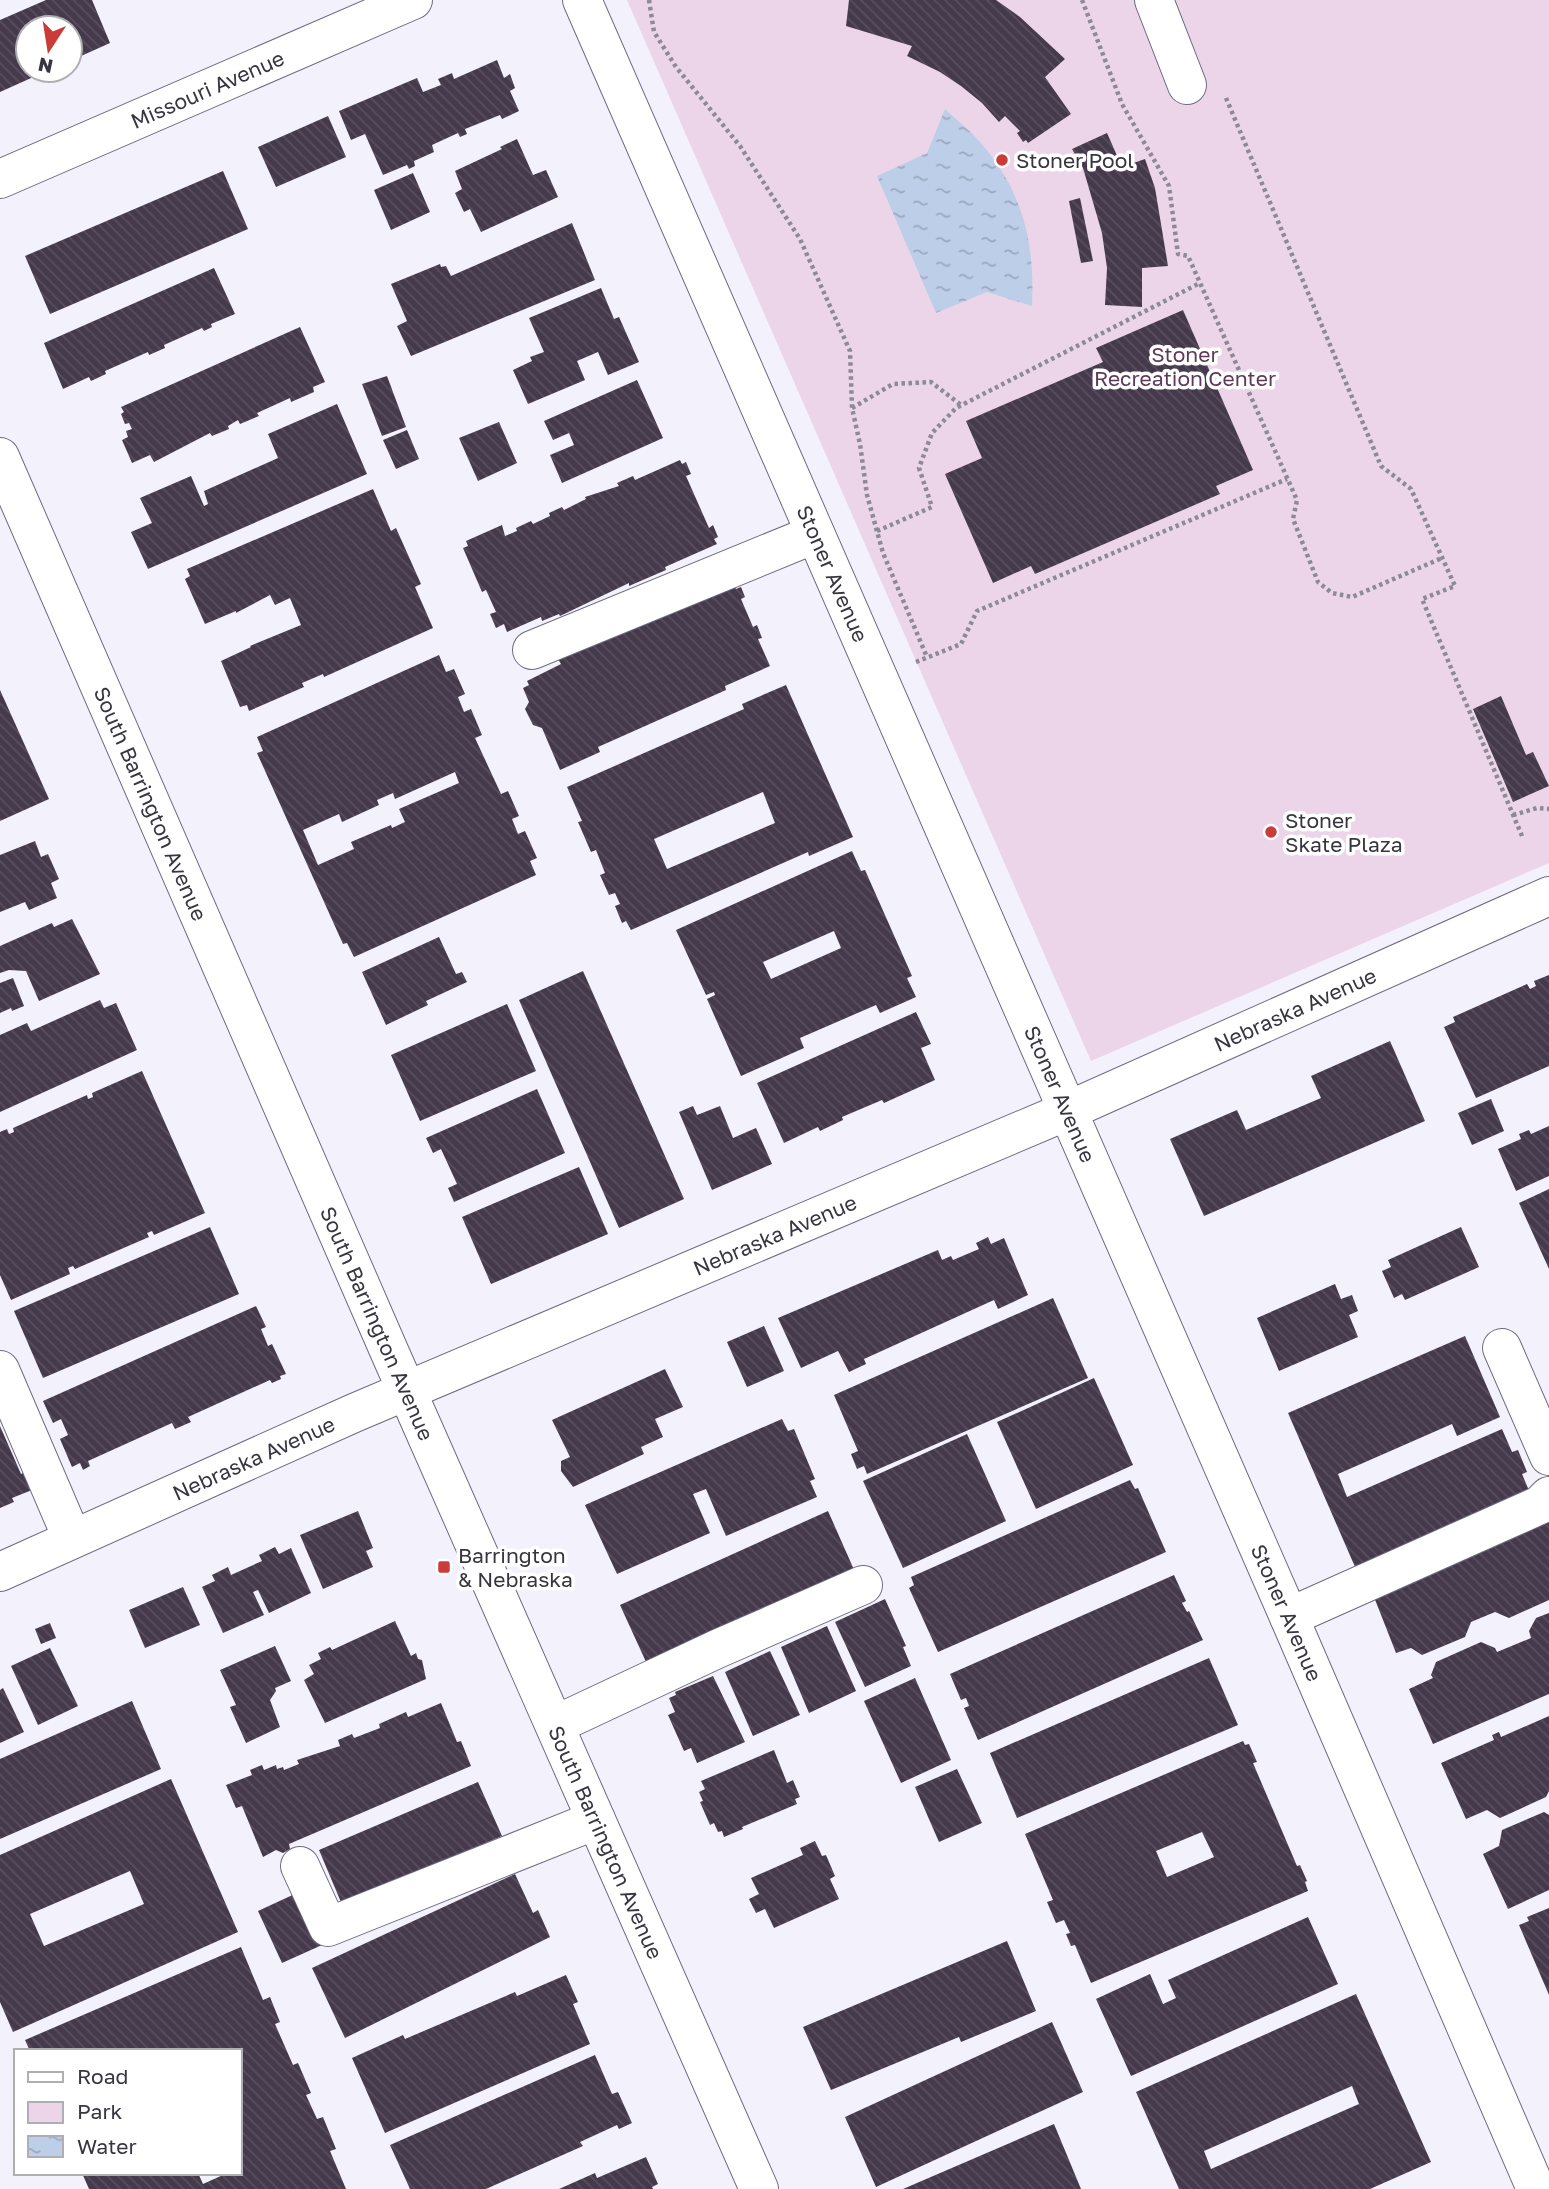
<svg xmlns="http://www.w3.org/2000/svg" width="1549" height="2189" viewBox="0 0 1549 2189" font-family="'Golos Text',sans-serif">
<style>
.park{fill:#edd5e9}
.water{fill:url(#water-ripples)}
.building{fill:url(#building-back-hatch);fill-rule:evenodd}
.lines{fill:none;stroke-linecap:round;stroke-linejoin:round}
.minor-casing{stroke:#6e6a80;stroke-width:40}
.path{stroke:#8c8a94;stroke-width:4.5;stroke-dasharray:3.5 3.5;stroke-linecap:butt}
.minor{stroke:#fff;stroke-width:38}
.poi-dot{fill:#ca3b39;stroke:#fff;stroke-width:2.5}
.labels{text-anchor:middle;dominant-baseline:central;stroke-width:7;stroke-linejoin:round;paint-order:stroke}
.street-label{font-size:21px;fill:#37353f;stroke:#fff}
.poi-label{font-size:21px;fill:#37353f;stroke:#fff;text-anchor:start}
.park-label{font-size:21px;fill:#5e3959;stroke:#fff}
</style>
<defs>
<pattern id="water-ripples" width="26" height="14" patternUnits="userSpaceOnUse" patternTransform="scale(1.75)"><rect width="26" height="14" fill="#bdcee8"/><path d="M2 4q2-2 4 0t4 0M15 11q2-2 4 0t4 0" fill="none" stroke="#9aa8bd"/></pattern>
<pattern id="building-back-hatch" width="6" height="6" patternUnits="userSpaceOnUse" patternTransform="scale(1.75)"><rect width="6" height="6" fill="#453a4c"/><path d="M-1 5l2 2M0 0l6 6M5-1l2 2" fill="none" stroke="#584e5e"/></pattern>
</defs>
<rect width="100%" height="100%" fill="#f3f1fb"/>
<polygon class="park" points="627,0 1549,0 1549,863 1091,1061"/>
<path class="water" d="M945 109C956 120 970 130 980 142 1023 191 1035 243 1032 306L987 292 936 313 877 176 927 153Z"/>
<g class="building">
<polygon points="46,0 92,0 110,43 70,61 70,28 28,28 28,70 49,70 0,92 0,20"/>
<polygon points="849,0 996,0 1020,17 1065,59 1045,77 1071,114 1028,143 1026,140 1023,142 1017,133 1020,131 1005,116 999,122 982,103 961,86 940,72 907,56 912,46 846,26"/>
<polygon points="497,60 504,78 510,74 515,88 510,91 519,111 502,119 500,115 465,129 467,134 460,137 458,133 432,145 434,152 414,161 415,166 409,169 407,165 383,175 365,134 351,140 339,111 417,78 423,92 441,85 438,79 452,73 454,79"/>
<polygon points="328,116 346,157 276,187 258,147"/>
<polygon points="1107,133 1122,167 1145,159 1155,188 1168,266 1142,268 1142,307 1105,305 1107,268 1102,233 1083,168 1072,149"/>
<polygon points="517,139 533,175 546,170 558,197 481,232 470,209 464,212 455,193 462,189 455,171 502,149 500,147"/>
<polygon points="223,171 248,229 50,314 25,256"/>
<polygon points="413,173 430,212 391,230 374,190"/>
<polygon points="1080,198 1093,261 1081,263 1069,201"/>
<polygon points="572,223 595,280 411,356 397,326 407,321 391,284 440,264 441,267 446,266 451,276"/>
<polygon points="214,268 235,314 211,324 212,327 204,331 202,328 164,345 165,348 149,355 148,352 105,371 106,374 91,381 89,377 63,389 44,343"/>
<polygon points="601,288 614,319 619,317 639,362 608,375 598,352 577,361 585,380 528,404 513,370 532,361 530,357 544,352 529,318"/>
<polygon points="1183,310 1253,470 1216,486 1220,494 1035,574 1031,566 993,583 945,474 982,458 966,421 1103,362 1096,348"/>
<polygon points="300,327 325,382 313,387 314,392 291,402 290,398 257,413 259,416 240,424 238,420 228,426 229,429 212,436 210,433 154,462 150,455 132,463 122,440 128,437 126,431 132,429 129,423 125,424 121,414 124,412 121,407"/>
<polygon points="387,376 406,427 382,436 362,384"/>
<polygon points="637,380 663,438 562,483 550,455 574,445 569,433 553,440 544,421"/>
<polygon points="337,404 367,474 148,569 131,532 152,523 140,498 191,476 204,506 208,504 204,491 278,458 268,434"/>
<polygon points="499,422 517,463 478,481 459,438"/>
<polygon points="407,430 419,459 396,469 383,440"/>
<polygon points="680,460 682,464 686,462 691,474 686,476 709,528 713,525 718,537 714,539 717,544 665,567 666,570 629,586 629,583 560,616 559,614 542,621 541,617 507,632 504,624 496,628 490,614 496,612 486,590 482,592 463,548 468,546 466,541 502,525 505,536 517,531 516,528 531,521 533,524 550,516 549,513 562,507 564,510 586,499 585,497 619,486 617,483 633,476 635,480"/>
<polygon points="373,489 391,531 396,528 421,584 415,587 433,628 324,677 323,674 302,683 304,687 249,711 247,705 240,707 221,661 251,647 250,646 301,625 290,598 275,605 270,595 236,613 236,611 205,624 185,579 190,576 187,569"/>
<polygon points="734,584 736,589 741,587 745,597 741,599 753,627 757,625 762,638 758,639 770,666 725,686 726,690 598,747 600,752 560,770 542,728 533,725 525,709 529,702 523,688 529,685 527,681 561,664 558,659"/>
<path d="M439 655 446 672 454 669 465 694 458 697 464 712 471 709 482 735 475 738 501 794 508 791 519 816 512 819 518 834 525 831 537 858 530 861 536 875 354 957 347 943 343 944 257 753 263 751 257 737ZM455 772 459 783 399 809 405 822 392 828 391 825 351 842 354 849 318 865 303 830 339 814 342 822 379 805 377 800 393 793 395 799Z"/>
<path d="M786 685 853 837 809 856 808 852 631 930 626 921 622 923 615 906 620 904 615 893 609 895 600 875 605 873 596 850 591 852 578 822 582 821 567 787 744 709 742 704ZM763 792 775 823 667 869 654 839Z"/>
<polygon points="0,690 49,799 0,821"/>
<polygon points="1501,696 1526,755 1533,752 1549,786 1513,802 1473,709"/>
<polygon points="35,841 41,857 48,854 59,879 51,883 57,898 29,910 25,902 0,912 0,855"/>
<path d="M852 851 861 871 865 870 912 976 907 978 916 997 880 1013 876 1005 800 1038 804 1048 741 1076 707 999 715 995 714 992 706 995 676 930ZM834 931 841 948 771 979 763 962Z"/>
<polygon points="72,919 100,974 39,1001 26,971 9,970 0,973 0,946 52,923 54,927"/>
<polygon points="439,937 456,974 462,972 467,982 426,1001 428,1005 386,1025 362,972"/>
<polygon points="583,971 684,1199 619,1228 519,1000"/>
<polygon points="1549,975 1549,1066 1476,1098 1444,1027 1455,1022 1453,1017 1527,984 1530,989 1536,986 1534,981"/>
<polygon points="13,978 24,1006 12,1011 11,1008 0,1013 0,983"/>
<polygon points="100,1000 104,1008 116,1003 137,1050 0,1112 0,1035 27,1023 31,1031"/>
<polygon points="507,1004 536,1071 420,1121 391,1055"/>
<polygon points="916,1012 931,1044 921,1048 935,1080 884,1103 882,1100 842,1117 843,1120 820,1131 818,1127 784,1143 757,1083"/>
<polygon points="1390,1041 1425,1121 1204,1216 1170,1139 1237,1110 1246,1130 1321,1098 1311,1076"/>
<polygon points="142,1071 205,1213 154,1235 152,1231 147,1233 149,1237 75,1269 73,1266 68,1268 70,1274 11,1300 0,1275 0,1132 7,1129 9,1134 14,1132 13,1128 87,1095 88,1099 93,1097 92,1093"/>
<polygon points="537,1089 565,1153 454,1202 448,1188 457,1184 441,1149 433,1153 426,1138"/>
<polygon points="1491,1099 1504,1131 1472,1145 1458,1113"/>
<polygon points="693,1106 697,1115 720,1106 733,1138 756,1128 772,1164 712,1190 679,1112"/>
<polygon points="1549,1126 1549,1176 1516,1191 1498,1149 1521,1139 1519,1134 1529,1130 1531,1134"/>
<polygon points="579,1167 608,1234 491,1284 462,1217"/>
<polygon points="1549,1189 1549,1269 1519,1203"/>
<polygon points="210,1227 239,1294 43,1378 14,1311"/>
<polygon points="1461,1227 1479,1267 1405,1300 1402,1294 1394,1298 1382,1271 1391,1267 1388,1260"/>
<polygon points="988,1237 991,1244 1004,1238 1028,1295 998,1309 994,1300 864,1359 866,1364 849,1372 838,1351 801,1368 778,1318 938,1250 942,1260 951,1256 953,1260 979,1249 976,1243"/>
<polygon points="1335,1284 1341,1299 1352,1295 1358,1311 1349,1315 1358,1337 1279,1371 1257,1318"/>
<polygon points="1053,1298 1088,1378 867,1474 864,1466 857,1469 851,1454 858,1451 834,1395"/>
<polygon points="256,1306 266,1327 261,1329 268,1346 272,1344 286,1374 280,1376 281,1379 272,1383 270,1380 188,1417 191,1422 175,1429 172,1423 88,1461 90,1466 83,1470 80,1463 72,1467 60,1439 68,1435 61,1419 53,1423 43,1401"/>
<polygon points="764,1326 784,1371 747,1387 727,1342"/>
<polygon points="1465,1336 1500,1417 1457,1436 1452,1424 1338,1474 1347,1497 1502,1429 1512,1452 1518,1450 1527,1472 1522,1474 1533,1500 1359,1576 1288,1413"/>
<polygon points="665,1369 683,1407 655,1419 663,1437 641,1447 644,1454 573,1487 561,1471 561,1461 570,1457 552,1420"/>
<polygon points="1094,1378 1133,1465 1036,1509 997,1422"/>
<polygon points="782,1419 788,1431 794,1429 815,1479 810,1481 817,1497 726,1536 706,1489 693,1494 710,1533 617,1574 585,1505"/>
<polygon points="0,1426 21,1474 25,1472 32,1490 12,1498 14,1502 0,1508"/>
<polygon points="967,1434 1006,1521 903,1568 863,1481"/>
<polygon points="1130,1480 1135,1489 1138,1488 1166,1552 938,1652 909,1588 914,1585 911,1577"/>
<polygon points="358,1511 373,1548 366,1551 373,1567 323,1589 300,1535"/>
<polygon points="828,1511 859,1581 652,1675 620,1605"/>
<polygon points="1549,1520 1549,1600 1509,1618 1495,1612 1471,1622 1465,1637 1422,1655 1411,1648 1396,1653 1374,1597"/>
<polygon points="275,1547 279,1554 291,1548 311,1593 269,1613 258,1590 253,1592 264,1615 223,1633 202,1587 215,1581 212,1575 228,1567 231,1575 262,1561 259,1555"/>
<polygon points="1174,1575 1186,1601 1182,1603 1187,1612 1189,1611 1203,1640 978,1740 964,1708 969,1706 966,1698 961,1700 950,1674"/>
<polygon points="183,1587 200,1625 145,1648 129,1610"/>
<polygon points="885,1599 906,1646 903,1647 911,1666 865,1687 835,1622"/>
<polygon points="1549,1613 1549,1694 1433,1744 1409,1689 1433,1678 1431,1675 1436,1662 1481,1642 1495,1648 1497,1652 1531,1638 1529,1631 1536,1618"/>
<polygon points="395,1621 411,1656 416,1653 418,1659 422,1660 426,1679 325,1723 304,1680 314,1674 309,1665 321,1659 318,1653 330,1647 332,1650"/>
<polygon points="50,1623 56,1638 41,1644 35,1629"/>
<polygon points="827,1626 856,1691 809,1713 781,1647"/>
<polygon points="275,1646 291,1681 275,1688 276,1691 270,1700 280,1727 246,1743 230,1707 236,1705 220,1670"/>
<polygon points="50,1648 78,1706 38,1725 11,1666"/>
<polygon points="770,1651 800,1715 753,1736 725,1672"/>
<polygon points="1209,1658 1238,1725 1017,1818 990,1753"/>
<polygon points="713,1676 745,1742 697,1763 691,1748 684,1751 668,1715 675,1712 669,1698 676,1695 675,1692"/>
<polygon points="915,1678 951,1760 901,1783 864,1701"/>
<polygon points="3,1688 24,1732 0,1743 0,1690"/>
<polygon points="132,1701 161,1769 0,1839 0,1759"/>
<polygon points="441,1703 457,1742 461,1741 471,1766 289,1844 290,1849 283,1853 276,1850 263,1857 242,1806 236,1808 226,1785 252,1775 250,1770 262,1765 264,1770 276,1765 277,1769 283,1767 284,1770 299,1764 297,1760 340,1746 338,1740 352,1734 354,1738 380,1728 379,1724 406,1712 408,1717"/>
<polygon points="1549,1716 1549,1791 1546,1797 1500,1818 1487,1810 1466,1819 1441,1763 1494,1740 1492,1735 1499,1732 1501,1737"/>
<path d="M1243 1741 1245 1745 1249 1744 1257 1762 1253 1763 1297 1866 1300 1865 1307 1881 1305 1882 1308 1891 1091 1983 1075 1945 1071 1946 1066 1934 1070 1933 1064 1920 1056 1923 1047 1902 1053 1900 1025 1834ZM1202 1832 1214 1857 1167 1877 1156 1851Z"/>
<polygon points="774,1750 787,1783 793,1780 800,1797 795,1799 797,1804 742,1827 743,1829 724,1837 722,1831 718,1832 714,1823 710,1825 700,1802 703,1801 699,1792 705,1789 701,1781"/>
<polygon points="957,1769 982,1823 939,1842 915,1787"/>
<path d="M171 1779 238 1932 13 2032 0 2002V1855ZM130 1871 144 1904 44 1946 30 1914Z"/>
<polygon points="478,1782 502,1836 393,1882 346,1914 319,1850"/>
<polygon points="1544,1812 1549,1815 1549,1890 1508,1909 1483,1854 1499,1846 1502,1830"/>
<polygon points="815,1841 822,1856 826,1855 835,1876 830,1879 839,1899 774,1928 765,1909 756,1913 749,1899 759,1894 751,1878 803,1855 800,1848"/>
<polygon points="515,1874 533,1913 538,1910 550,1937 345,2038 312,1968"/>
<polygon points="299,1892 322,1945 282,1963 258,1911"/>
<polygon points="1549,1908 1549,1995 1519,1925 1529,1921 1527,1917"/>
<polygon points="1308,1917 1338,1984 1131,2076 1096,1999 1150,1974 1163,2004 1176,1998 1168,1980"/>
<polygon points="1007,1941 1036,2011 961,2042 959,2037 831,2090 803,2027"/>
<polygon points="241,1947 263,2000 270,1997 280,2022 275,2024 293,2065 298,2063 311,2093 306,2095 317,2119 323,2117 336,2149 330,2151 346,2189 89,2189 82,2173 198,2173 203,2184 223,2175 222,2173 240,2173 240,2051 30,2051 25,2040"/>
<polygon points="566,1975 578,2002 573,2004 590,2044 385,2133 352,2058 403,2035 405,2039 515,1992 517,1996"/>
<path d="M1356 1994 1431 2162 1370 2189H1179L1136 2092ZM1352 2086 1359 2104 1211 2169 1204 2151Z"/>
<polygon points="1052,2022 1083,2092 876,2187 845,2117"/>
<polygon points="595,2055 612,2094 618,2092 632,2123 619,2129 617,2125 580,2142 583,2146 486,2189 410,2189 390,2145"/>
<polygon points="1054,2124 1081,2189 903,2189"/>
<polygon points="646,2157 658,2184 652,2187 653,2189 559,2189 595,2173 597,2178"/>
</g>
<g class="lines">
<defs>
<g id="minor">
<path id="s1" d="M582 0 1289 1617 1536 2189"/>
<polyline points="1154,0 1187,85"/>
<path id="s2" d="M0 179 413 0"/>
<path id="s3" d="M0 457 390 1353 759 2189"/>
<polyline points="532,650 815,534"/>
<polyline points="1502,1348 1549,1456"/>
<polyline points="0,1370 72,1538"/>
<path id="s4" d="M0 1572 354 1413 1067 1111 1549 896"/>
<polyline points="1289,1617 1540,1505 1549,1496"/>
<polyline points="555,1725 717,1649 863,1585"/>
<polyline points="300,1866 328,1927 596,1820"/>
</g>
</defs>
<use href="#minor" class="minor-casing"/>
<g class="path">
<polyline points="649,0 654,32 676,67 740,146 800,239 850,351 852,408 860,444 867,495 883,553 927,657"/>
<polyline points="1082,0 1122,104 1169,186 1178,254 1188,256 1297,500 1293,519 1318,582 1332,593 1352,597 1442,558"/>
<polyline points="1226,98 1381,466 1411,489 1455,586 1422,599 1522,836"/>
<polyline points="852,408 893,384 931,382 961,405"/>
<polyline points="877,531 932,507 919,468 932,433 956,408 1200,283"/>
<polyline points="916,662 961,644 977,611 1287,479"/>
<polyline points="1513,815 1537,808 1549,809"/>
</g>
<use href="#minor" class="minor"/>
</g>
<g class="poi-dot">
<circle cx="1002" cy="160" r="7"/>
<circle cx="1271" cy="832" r="7"/>
<rect x="437" y="1560" width="14" height="14" rx="3.5"/>
</g>
<g class="labels">
<g class="street-label">
<text stroke="none"><textPath href="#s2" startOffset="226">Missouri Avenue</textPath></text>
<text stroke="none"><textPath href="#s1" startOffset="626">Stoner Avenue</textPath></text>
<text stroke="none"><textPath href="#s3" startOffset="378">South Barrington Avenue</textPath></text>
<text stroke="none"><textPath href="#s4" startOffset="1412">Nebraska Avenue</textPath></text>
<text stroke="none"><textPath href="#s1" startOffset="1194">Stoner Avenue</textPath></text>
<text stroke="none"><textPath href="#s4" startOffset="845">Nebraska Avenue</textPath></text>
<text stroke="none"><textPath href="#s3" startOffset="945">South Barrington Avenue</textPath></text>
<text stroke="none"><textPath href="#s4" startOffset="278">Nebraska Avenue</textPath></text>
<text stroke="none"><textPath href="#s1" startOffset="1760">Stoner Avenue</textPath></text>
<text stroke="none"><textPath href="#s3" startOffset="1512">South Barrington Avenue</textPath></text>
</g>
<g class="poi-label">
<text x="1016" y="160">Stoner Pool</text>
<text x="1285" y="820">Stoner<tspan x="1285" dy="24">Skate Plaza</tspan></text>
<text x="458" y="1555">Barrington<tspan x="458" dy="24">&amp; Nebraska</tspan></text>
</g>
<g class="park-label">
<text x="1185" y="354">Stoner<tspan x="1185" dy="24">Recreation Center</tspan></text>
</g>
</g>
<rect x="14" y="2049" width="228" height="126" fill="#ffffff" stroke="#afaeb2" stroke-width="2"/>
<rect x="28" y="2072" width="35" height="10" fill="#ffffff" stroke="#afaeb2" stroke-width="2"/>
<text x="77" y="2084" font-size="21" fill="#37353f">Road</text>
<rect x="28" y="2102" width="35" height="21" fill="#edd5e9" stroke="#afaeb2" stroke-width="2"/>
<text x="77" y="2119" font-size="21" fill="#37353f">Park</text>
<rect x="28" y="2136" width="35" height="21" fill="url(#water-ripples)" stroke="#afaeb2" stroke-width="2"/>
<text x="77" y="2154" font-size="21" fill="#37353f">Water</text>
<g transform="translate(49 49) rotate(192)"><circle r="33" fill="#ffffff" stroke="#afaeb2" stroke-width="2"/>
<path d="M0-5L12 26L0 18L-12 26Z" fill="#ca3b39"/>
<text y="-10" font-size="19" font-weight="bold" text-anchor="middle" fill="#37353f">N</text>
</g>
</svg>
